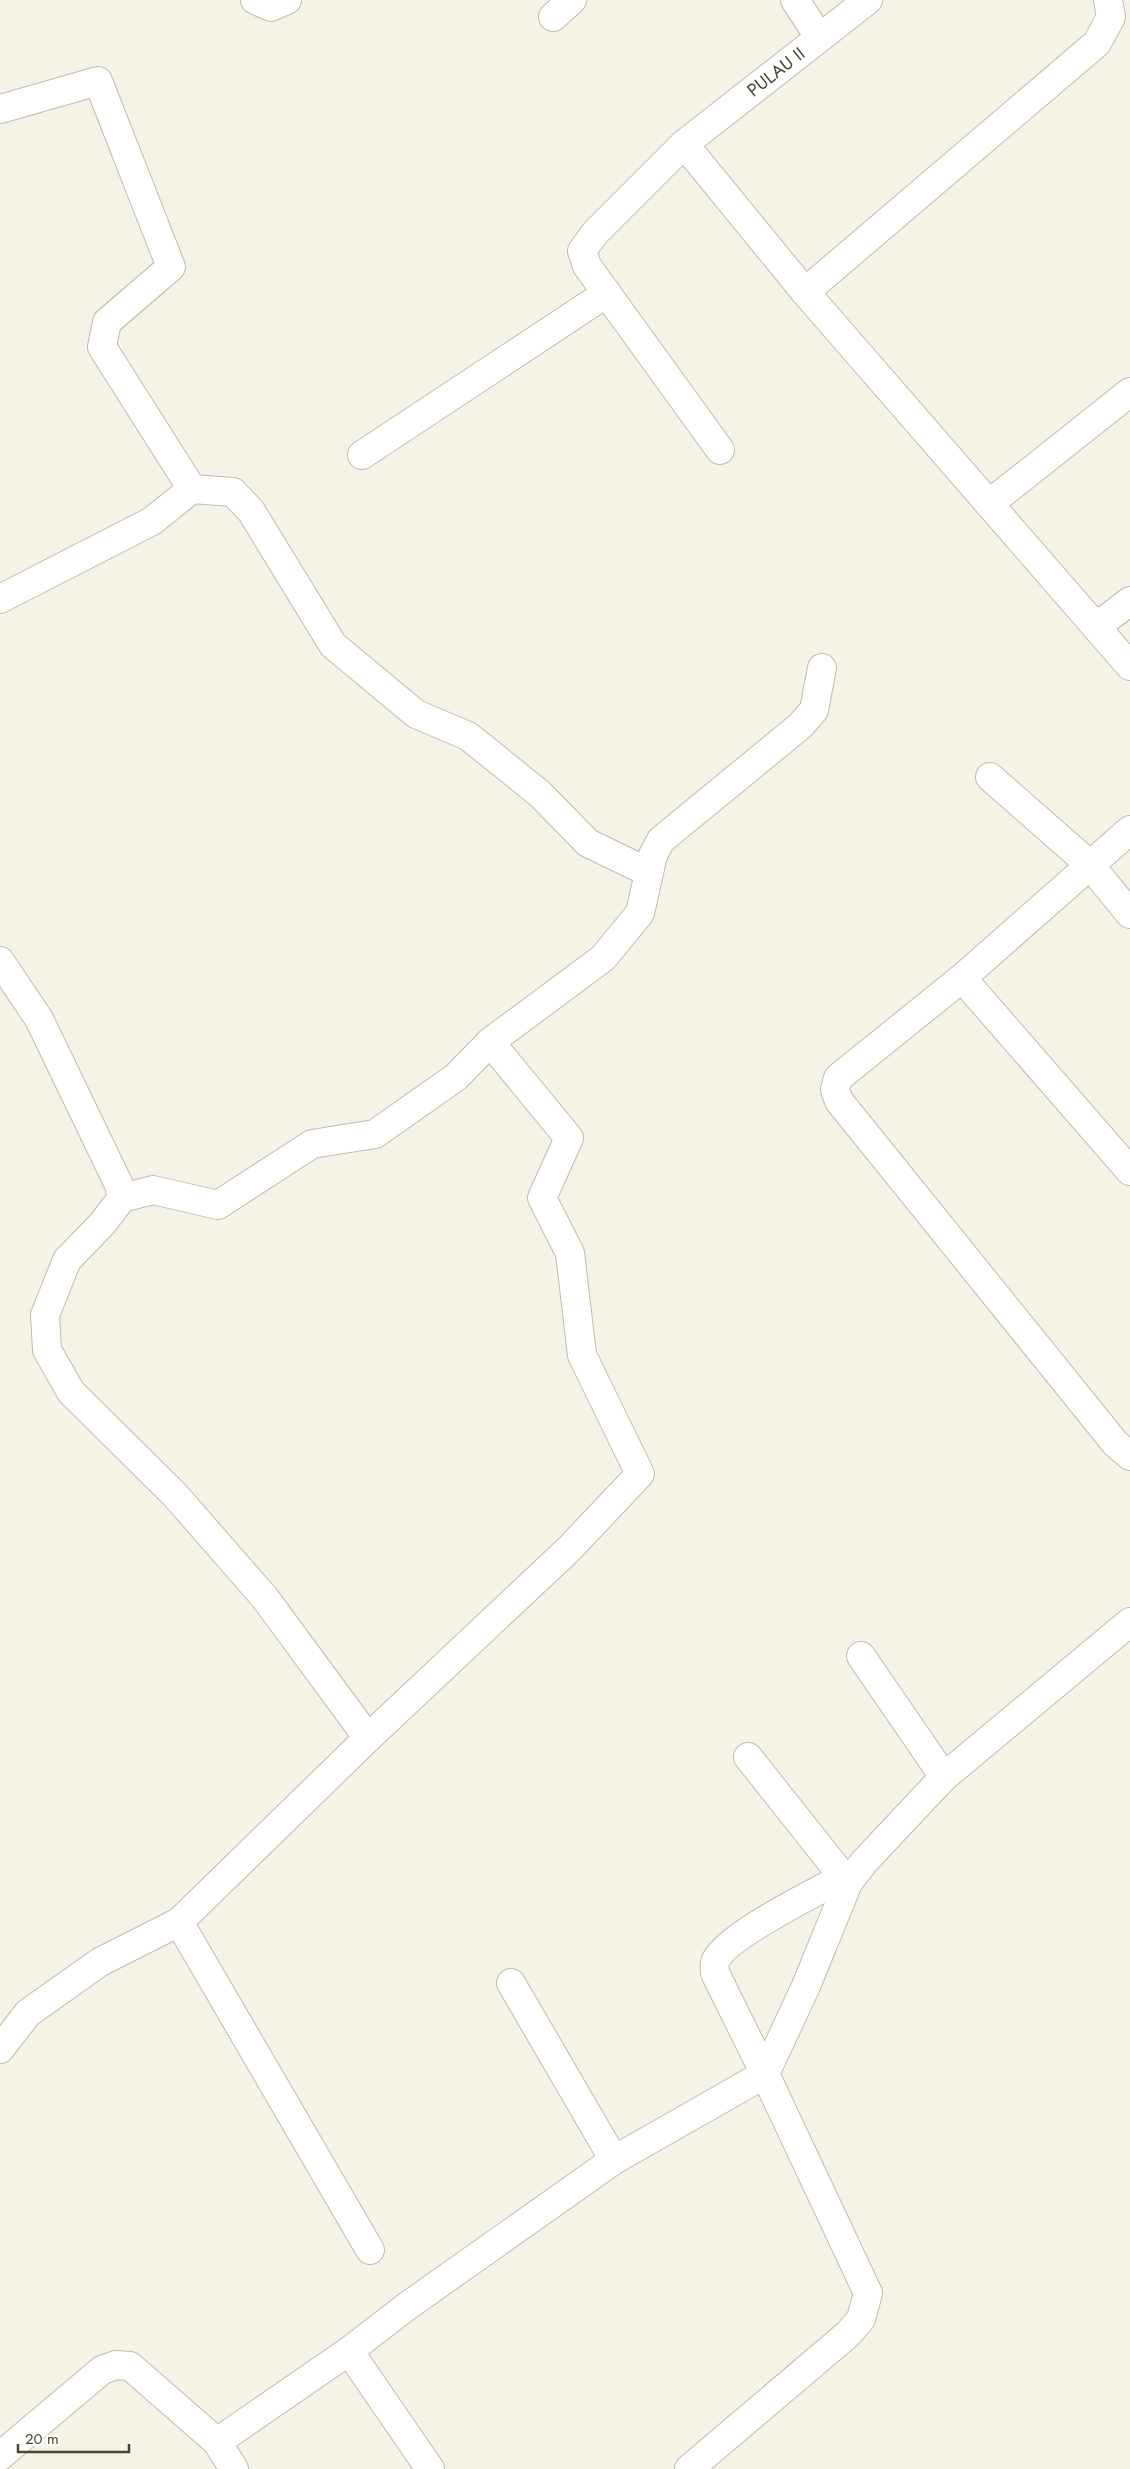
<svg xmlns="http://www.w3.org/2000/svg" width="1130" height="2469" viewBox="0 0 1130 2469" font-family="Jost,sans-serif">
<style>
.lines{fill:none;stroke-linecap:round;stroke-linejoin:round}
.street-casing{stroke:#c2bca9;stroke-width:30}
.street{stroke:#fff;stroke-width:28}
.labels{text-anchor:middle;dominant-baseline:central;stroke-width:4;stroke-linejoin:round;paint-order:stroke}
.street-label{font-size:18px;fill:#4a4435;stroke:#fff}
</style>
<rect width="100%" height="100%" fill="#f5f3e8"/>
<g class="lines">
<defs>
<g id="street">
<polyline points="255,0 271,7 287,0"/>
<polyline points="795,0 819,37"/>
<polyline points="553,17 572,0"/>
<polyline points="0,109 98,81 171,267 107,322 102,347 192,489 152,521 0,599"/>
<polyline points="684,144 868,0"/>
<polyline points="805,292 1097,43 1111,17 1108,0"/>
<polyline points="720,450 587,266 582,251 595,233 684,144 805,292 1130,666"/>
<polyline points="362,455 607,293"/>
<polyline points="192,489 233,492 251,511 333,645 416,714 468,736 540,794 588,843 648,872"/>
<polyline points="989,504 1130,392"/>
<polyline points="1096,627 1130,601"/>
<polyline points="990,777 1089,864 1130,914"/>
<polyline points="1130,830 962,978 838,1078 835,1090 839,1101 1115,1443 1130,1456"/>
<polyline points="0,961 39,1019 119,1185 122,1198 102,1224 67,1260 45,1315 47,1350 71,1392 175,1495 265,1598 368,1738"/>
<polyline points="962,978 1130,1171"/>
<polyline points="122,1198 153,1190 218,1205 312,1144 375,1134 456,1077 490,1042 603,958 640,913 653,855 661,840 800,726 814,710 822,668"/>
<polyline points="861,1656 944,1777"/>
<polyline points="748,1757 848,1883"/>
<polyline points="179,1922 370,2250"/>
<polyline points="511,1983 614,2160"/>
<polyline points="0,2049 28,2013 100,1962 179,1922 368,1738 569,1549 640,1474 582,1355 570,1253 542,1198 569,1138 490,1042"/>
<polyline points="349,2351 430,2469"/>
<polyline points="217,2442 234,2469"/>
<path d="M0 2456 102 2370 116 2365 130 2366 217 2442 349 2351 406 2307 614 2160 765 2074 715 1973C715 1970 714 1965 715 1962 724 1937 816 1892 842 1878"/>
<polyline points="689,2469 848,2334 861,2319 868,2293 765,2074 806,1986 848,1883 864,1862 944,1777 1130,1622"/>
</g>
</defs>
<use href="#street" class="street-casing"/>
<use href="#street" class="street"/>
</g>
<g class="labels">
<g class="street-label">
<text transform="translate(776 72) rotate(-38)">PULAU II</text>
</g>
</g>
<path d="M18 2444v8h111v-8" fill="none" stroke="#4a4435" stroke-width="2.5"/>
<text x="25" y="2444" font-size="15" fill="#4a4435" stroke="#ffffff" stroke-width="4" paint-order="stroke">20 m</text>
</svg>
